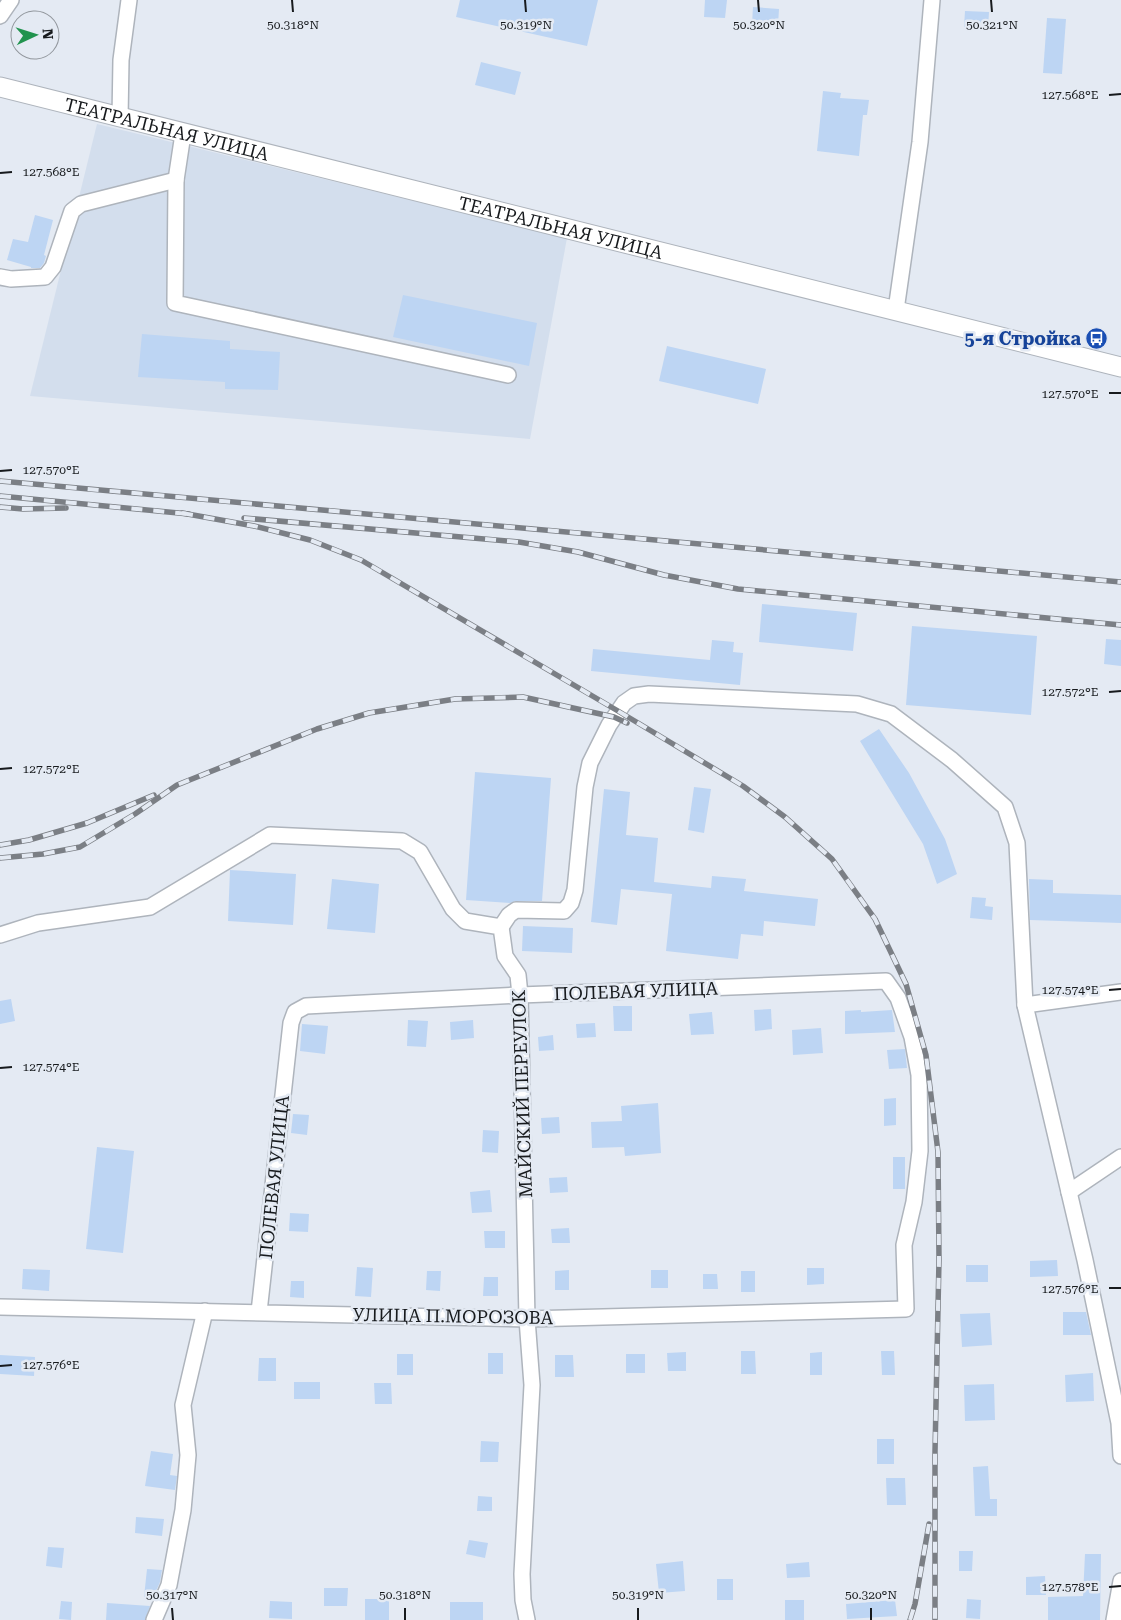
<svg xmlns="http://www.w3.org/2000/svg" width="1121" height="1620" viewBox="0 0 1121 1620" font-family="'Roboto Serif',serif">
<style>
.built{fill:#d3deed}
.building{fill:#bdd5f3}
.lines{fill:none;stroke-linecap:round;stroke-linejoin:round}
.minor-casing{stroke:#aeb4bc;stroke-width:18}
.major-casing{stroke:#aeb4bc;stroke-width:21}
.minor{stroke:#fff;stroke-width:15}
.major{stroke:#fff;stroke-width:19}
.rail-casing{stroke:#7b7f85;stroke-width:5.5}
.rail{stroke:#e4eaf3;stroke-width:4;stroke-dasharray:11;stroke-linecap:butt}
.ticks{fill:none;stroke:#171a1d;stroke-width:2}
.labels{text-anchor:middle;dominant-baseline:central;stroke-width:5;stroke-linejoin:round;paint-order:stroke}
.street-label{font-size:18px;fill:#171a1d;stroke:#e4eaf3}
.transit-label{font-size:18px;font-weight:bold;fill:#164399;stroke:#e4eaf3;text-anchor:end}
.ticks-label{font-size:12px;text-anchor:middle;fill:#171a1d;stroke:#e4eaf3;stroke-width:5;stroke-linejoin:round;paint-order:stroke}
</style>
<rect width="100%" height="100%" fill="#e4eaf3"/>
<polygon class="built" points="97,124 567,238 530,439 30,396"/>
<g class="building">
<polygon points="460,0 598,0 587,46 456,17"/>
<polygon points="705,0 727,0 725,18 704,17"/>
<polygon points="753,7 779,9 778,25 752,24"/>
<polygon points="965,11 989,12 988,29 964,27"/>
<polygon points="1047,18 1066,19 1062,74 1043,73"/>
<polygon points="481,62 521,72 515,95 475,85"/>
<polygon points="823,91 841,93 840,98 869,100 867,115 863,115 859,156 817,151"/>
<polygon points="35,215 53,220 44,255 46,256 44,263 40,268 31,268 31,267 7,260 13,239 28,242"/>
<polygon points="403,295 537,323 529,366 393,337"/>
<polygon points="142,334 230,341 230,349 280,352 278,390 225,389 225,382 138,377"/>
<polygon points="667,346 766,369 758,404 659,381"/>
<polygon points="762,604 857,613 853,651 759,642"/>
<polygon points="912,626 1037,636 1031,715 906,705"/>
<polygon points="1106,639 1121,640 1121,666 1104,664"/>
<polygon points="712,640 734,642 733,652 743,653 740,685 591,671 593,649 710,660"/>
<polygon points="879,729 909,773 945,839 957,874 937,884 923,844 860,741"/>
<polygon points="475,772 551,778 542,901 516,901 510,903 466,900"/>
<polygon points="694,787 711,789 704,833 688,830"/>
<polygon points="604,789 630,792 626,835 658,838 654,882 711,888 712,876 746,879 744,891 818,899 815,926 764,921 763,936 741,934 738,959 666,951 672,894 621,889 617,925 591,922"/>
<polygon points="230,870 296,874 293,925 228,921"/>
<polygon points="332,879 379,884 375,933 327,929"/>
<polygon points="1029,879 1053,880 1053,893 1121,895 1121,923 1030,920"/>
<polygon points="972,897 986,898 985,906 993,907 992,920 970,918"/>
<polygon points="523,926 573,928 572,953 522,951"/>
<polygon points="11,999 15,1021 0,1024 0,1001"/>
<polygon points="613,1006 632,1006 632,1031 614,1031"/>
<polygon points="771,1009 772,1029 755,1031 754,1010"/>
<polygon points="861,1010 861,1012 892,1010 895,1032 845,1034 845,1011"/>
<polygon points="712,1012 714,1034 691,1035 689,1014"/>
<polygon points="408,1020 428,1021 426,1047 407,1046"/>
<polygon points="473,1020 474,1038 451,1040 450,1022"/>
<polygon points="595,1023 596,1037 577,1038 576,1024"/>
<polygon points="302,1024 328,1026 325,1054 300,1051"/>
<polygon points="821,1028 823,1053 793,1055 792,1030"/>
<polygon points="553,1035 554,1050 539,1051 538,1037"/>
<polygon points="905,1049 907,1068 889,1069 887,1050"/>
<polygon points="896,1098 896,1125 884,1126 884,1099"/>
<polygon points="658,1103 661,1153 625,1156 624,1147 592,1148 591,1122 622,1121 621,1106"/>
<polygon points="293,1114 309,1115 307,1135 291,1133"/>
<polygon points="559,1117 560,1133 542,1134 541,1118"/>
<polygon points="483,1130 499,1131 498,1153 482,1152"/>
<polygon points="97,1147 134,1151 123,1253 86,1249"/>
<rect x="893" y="1157" width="12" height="32"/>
<polygon points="567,1177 568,1192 550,1193 549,1178"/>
<polygon points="490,1190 492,1212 472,1213 470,1192"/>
<polygon points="290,1213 309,1214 308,1232 289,1231"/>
<polygon points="569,1228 570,1243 552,1243 551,1229"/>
<polygon points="484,1231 505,1231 505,1248 485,1248"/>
<polygon points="1057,1260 1058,1276 1030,1277 1030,1261"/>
<rect x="966" y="1265" width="22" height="17"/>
<polygon points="357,1267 373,1268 371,1297 355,1296"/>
<polygon points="807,1268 824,1268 824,1284 807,1285"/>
<polygon points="23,1269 50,1270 49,1291 22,1289"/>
<polygon points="569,1270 569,1290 555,1290 555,1271"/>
<rect x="651" y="1270" width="17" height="18"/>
<polygon points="427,1271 441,1271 440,1291 426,1290"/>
<rect x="741" y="1271" width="14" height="21"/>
<polygon points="703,1274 717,1274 718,1289 703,1289"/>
<polygon points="484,1277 498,1277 498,1296 483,1296"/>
<polygon points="291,1281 304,1281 304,1298 290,1297"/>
<polygon points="1063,1312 1086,1312 1091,1335 1063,1335"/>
<polygon points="990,1313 992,1345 962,1347 960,1314"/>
<polygon points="741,1351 755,1351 756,1374 741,1374"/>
<polygon points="881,1351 894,1351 895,1375 882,1375"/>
<polygon points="686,1352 686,1371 668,1371 667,1353"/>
<polygon points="822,1352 822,1375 810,1375 810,1353"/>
<rect x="488" y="1353" width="15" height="21"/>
<rect x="397" y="1354" width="16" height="21"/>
<rect x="626" y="1354" width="19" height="19"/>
<polygon points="0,1355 35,1357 34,1376 0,1374"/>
<polygon points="555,1355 573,1355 574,1377 555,1377"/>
<polygon points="259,1358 276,1358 276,1381 258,1381"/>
<polygon points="1093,1373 1094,1401 1066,1402 1065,1375"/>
<rect x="294" y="1382" width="26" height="17"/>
<polygon points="374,1383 391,1383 392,1404 375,1404"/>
<polygon points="994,1384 995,1420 965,1421 964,1385"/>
<rect x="877" y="1439" width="17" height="25"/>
<polygon points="481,1441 499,1442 498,1462 480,1462"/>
<polygon points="151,1451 173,1454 170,1475 177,1476 175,1490 145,1486"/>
<polygon points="988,1466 990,1499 997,1499 997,1516 975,1516 973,1467"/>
<polygon points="886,1478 905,1478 906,1505 887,1505"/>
<polygon points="478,1496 492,1497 492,1511 477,1511"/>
<polygon points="136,1517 164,1519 162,1536 135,1533"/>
<polygon points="469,1540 488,1543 485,1558 466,1554"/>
<polygon points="48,1547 64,1548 62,1568 46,1566"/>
<polygon points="959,1551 973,1551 972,1571 959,1571"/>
<polygon points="1085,1554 1101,1554 1100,1620 1048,1620 1048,1597 1083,1596"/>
<polygon points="683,1561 685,1591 659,1593 656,1564"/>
<polygon points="809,1562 810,1577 787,1578 786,1564"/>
<polygon points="147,1569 162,1570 160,1582 153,1598 144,1597"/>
<polygon points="1045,1576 1046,1595 1026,1595 1026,1577"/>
<rect x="717" y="1579" width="16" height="21"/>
<polygon points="324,1588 348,1588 347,1606 324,1606"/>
<rect x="365" y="1599" width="24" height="21"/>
<polygon points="967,1599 981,1600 980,1619 966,1618"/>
<rect x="785" y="1600" width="19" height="20"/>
<polygon points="895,1600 897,1616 847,1619 846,1604"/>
<polygon points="61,1601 72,1602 71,1620 59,1619"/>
<polygon points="270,1601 292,1602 292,1619 269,1618"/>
<rect x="450" y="1602" width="33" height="18"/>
<polygon points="107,1603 150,1606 145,1620 106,1620"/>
</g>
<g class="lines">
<defs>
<g id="minor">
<polyline points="0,16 11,0"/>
<polyline points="120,118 121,60 129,0"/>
<polyline points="183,134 176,180 175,303 508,375"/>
<polyline points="0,277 11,279 45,277 53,267 72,211 81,204 176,180"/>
<polyline points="896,310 920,142 932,0"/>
<polyline points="501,927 509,915 516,910 564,911 571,903 575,890 585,787 590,763 609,725 624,703 634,696 649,694 857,704 891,714 952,760 1005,807 1017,843 1025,1005 1085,1260 1119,1423 1121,1456"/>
<polyline points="0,935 38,923 150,907 270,835 402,841 420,852 453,909 465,921 501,927 505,956 518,975 520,995 527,1319 532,1385 522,1574 523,1600 527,1620"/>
<polyline points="1025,1005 1121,992"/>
<polyline points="1069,1192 1121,1157"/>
<polyline points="0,1307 527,1319 906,1309 904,1245 914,1202 920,1151 919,1075 912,1037 898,998 886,981 520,995 306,1006 295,1012 291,1023 259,1312"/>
<polyline points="154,1620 169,1585 183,1510 188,1455 183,1405 205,1311"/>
<polyline points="1114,1620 1121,1581"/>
</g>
<g id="major">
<path id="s1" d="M0 87 1121 367"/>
</g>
</defs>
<use href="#minor" class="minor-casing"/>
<use href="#major" class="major-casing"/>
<use href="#minor" class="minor"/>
<use href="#major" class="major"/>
<defs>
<g id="rail">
<polyline points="0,481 1121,582"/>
<polyline points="0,496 189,514"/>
<polyline points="0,507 23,509 66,508"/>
<polyline points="182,513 254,526 310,540 361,560 618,711 743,786 785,817 832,859 875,919 906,984 926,1055 938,1152 939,1260 935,1452 935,1620"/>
<polyline points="244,518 519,542 578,552 664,575 738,589 1121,625"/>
<polyline points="0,845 29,840 87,823 154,795"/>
<polyline points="0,858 43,854 80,847 135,814 177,785 317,729 369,713 455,699 523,697 614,717 627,723"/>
<polyline points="910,1620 915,1604 929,1524"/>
</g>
</defs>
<use href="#rail" class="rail-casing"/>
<use href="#rail" class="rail"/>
</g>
<path class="ticks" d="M292 0 293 12M525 0 526 12M758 0 759 12M991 0 992 12M1109 95 1121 94M0 173 12 172M1109 393H1121M0 471 12 470M1109 692 1121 691M0 769 12 768M1109 990 1121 989M0 1068 12 1067M1109 1288H1121M0 1366 12 1365M1109 1587 1121 1586M172 1608 173 1620M405 1608V1620M638 1608V1620M871 1608V1620"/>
<defs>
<symbol id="bus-disc" viewBox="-11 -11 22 22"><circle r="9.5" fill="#1a4fb4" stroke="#e4eaf3"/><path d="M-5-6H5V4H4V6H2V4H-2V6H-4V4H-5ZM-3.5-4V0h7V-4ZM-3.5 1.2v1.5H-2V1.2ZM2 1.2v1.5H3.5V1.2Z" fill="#fff"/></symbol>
</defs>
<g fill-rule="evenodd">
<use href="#bus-disc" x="1084" y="326" width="25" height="25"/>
</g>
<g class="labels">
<g class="street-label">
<text stroke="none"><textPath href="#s1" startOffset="172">ТЕАТРАЛЬНАЯ УЛИЦА</textPath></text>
<text stroke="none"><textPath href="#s1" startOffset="578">ТЕАТРАЛЬНАЯ УЛИЦА</textPath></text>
<text transform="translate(636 991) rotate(-2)">ПОЛЕВАЯ УЛИЦА</text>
<text transform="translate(522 1094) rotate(-92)">МАЙСКИЙ ПЕРЕУЛОК</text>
<text transform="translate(274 1177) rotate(-84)">ПОЛЕВАЯ УЛИЦА</text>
<text transform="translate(453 1316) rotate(1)">УЛИЦА П.МОРОЗОВА</text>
</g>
<g class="transit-label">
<text x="1081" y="338">5-я Стройка</text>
</g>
</g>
<g class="ticks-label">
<text x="293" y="29">50.318°N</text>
<text x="526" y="29">50.319°N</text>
<text x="759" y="29">50.320°N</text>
<text x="992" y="29">50.321°N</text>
<text x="1070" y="99">127.568°E</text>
<text x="51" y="176">127.568°E</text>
<text x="1070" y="398">127.570°E</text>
<text x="51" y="474">127.570°E</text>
<text x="1070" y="696">127.572°E</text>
<text x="51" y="773">127.572°E</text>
<text x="1070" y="994">127.574°E</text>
<text x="51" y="1071">127.574°E</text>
<text x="1070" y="1293">127.576°E</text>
<text x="51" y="1369">127.576°E</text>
<text x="1070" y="1591">127.578°E</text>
<text x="172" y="1599">50.317°N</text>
<text x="405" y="1599">50.318°N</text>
<text x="638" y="1599">50.319°N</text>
<text x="871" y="1599">50.320°N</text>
</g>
<g transform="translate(35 35) rotate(86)"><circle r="24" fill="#e4eaf3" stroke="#92979d"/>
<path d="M0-4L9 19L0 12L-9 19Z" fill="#21934e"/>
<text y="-8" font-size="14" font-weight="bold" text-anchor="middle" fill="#171a1d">N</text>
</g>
</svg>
